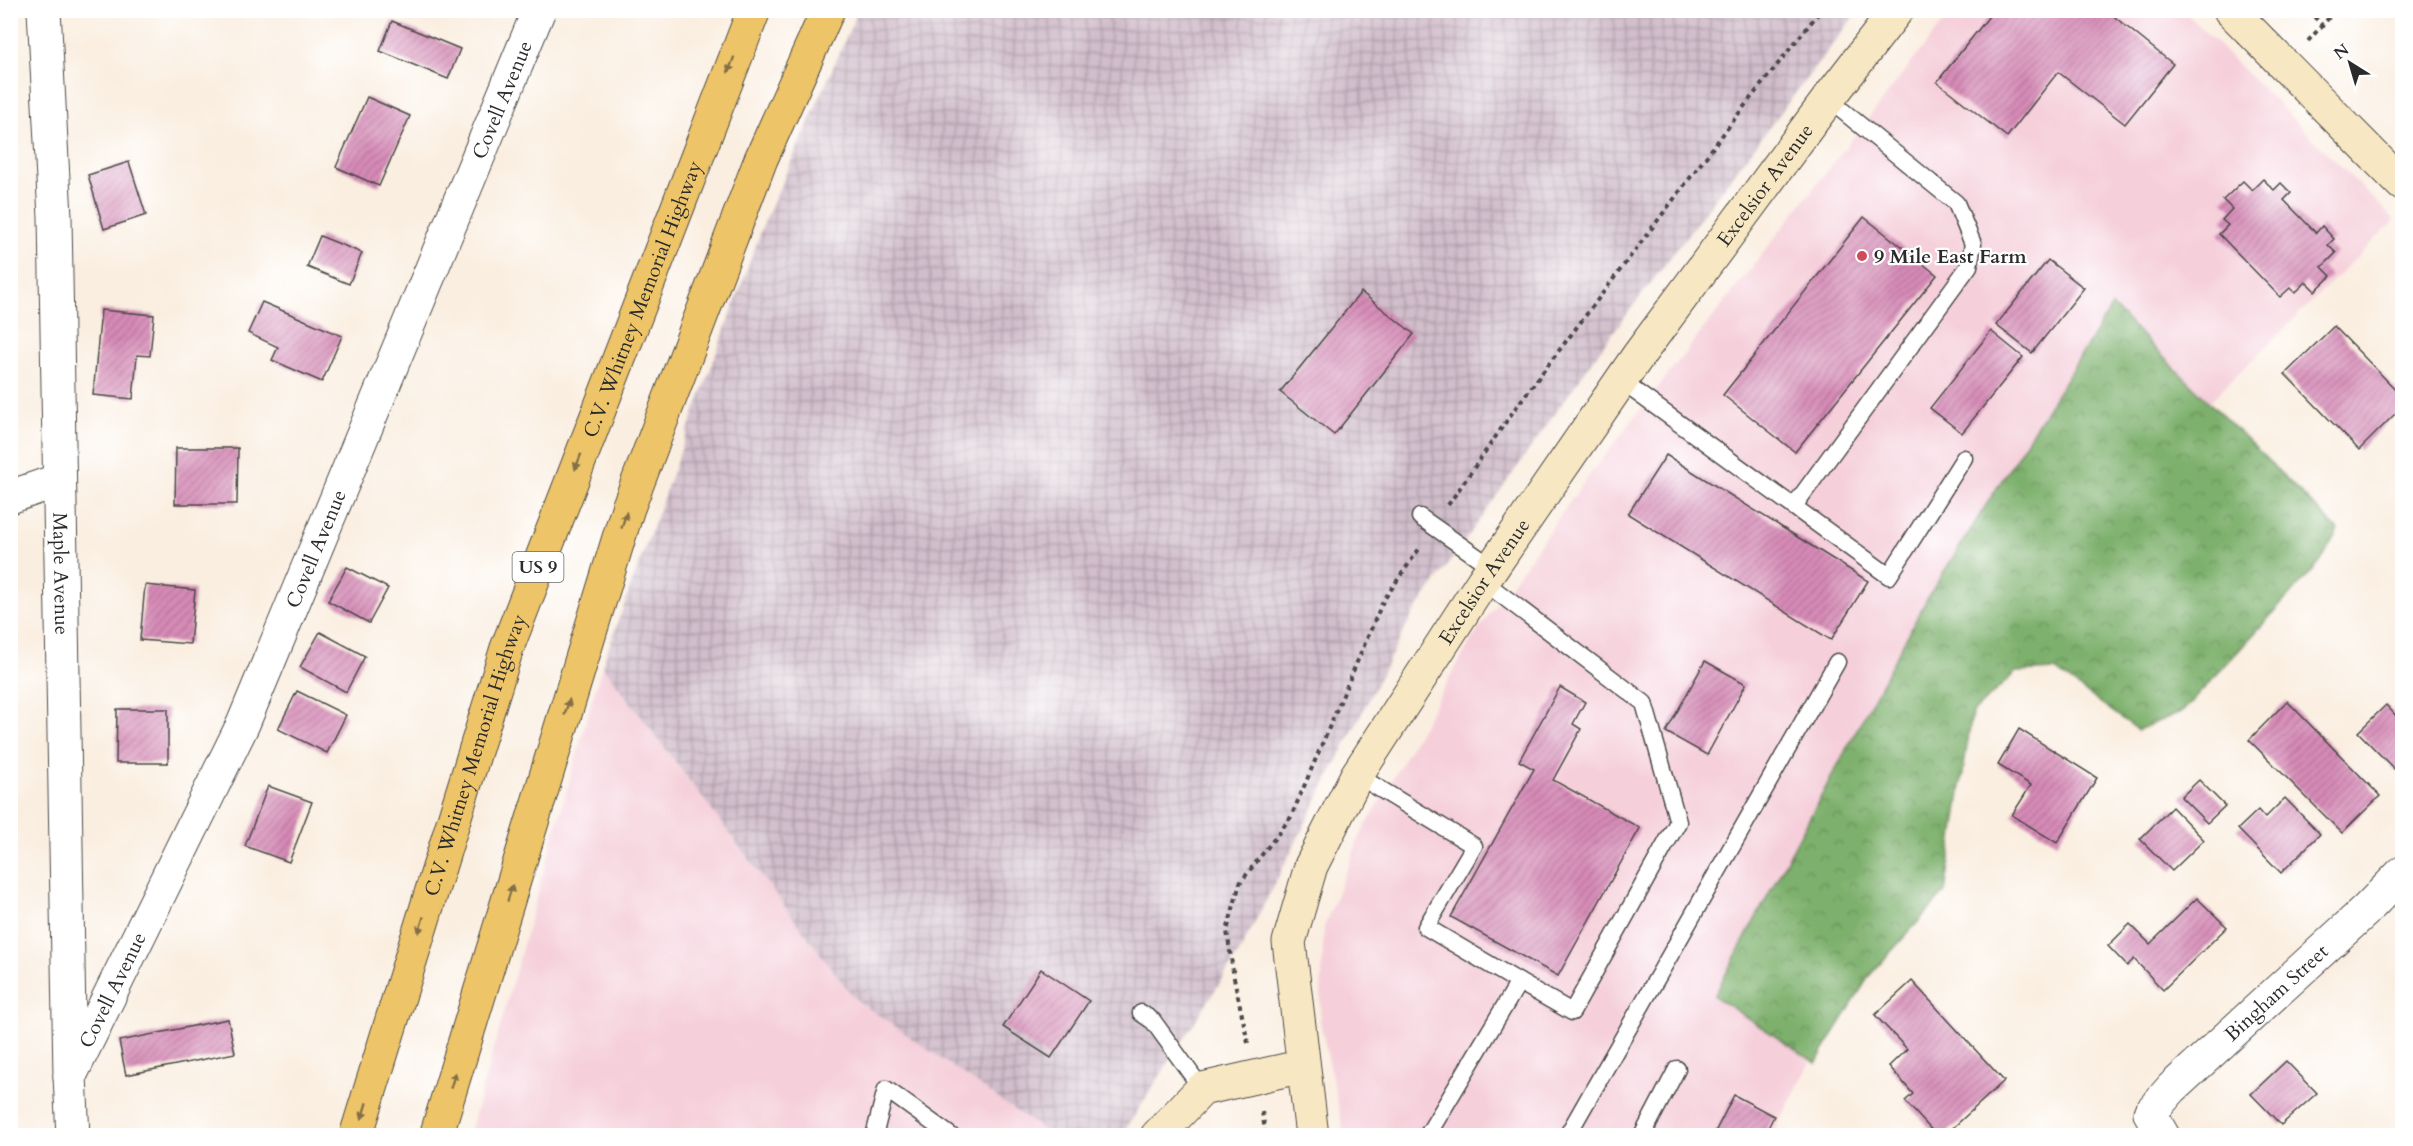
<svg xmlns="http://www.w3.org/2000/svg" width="2413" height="1146" viewBox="0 0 2413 1146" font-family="Cardo,serif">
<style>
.built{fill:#f5cfda}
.industrial{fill:url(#industrial-grid)}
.forest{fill:url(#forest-crowns);stroke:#546e4c;stroke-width:1.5}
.building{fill:url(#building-hatch)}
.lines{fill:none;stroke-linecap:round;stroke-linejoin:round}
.lane-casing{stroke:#4a4846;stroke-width:19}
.street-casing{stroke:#4a4846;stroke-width:35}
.secondary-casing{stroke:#4a4846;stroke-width:35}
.highway-casing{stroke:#4a4846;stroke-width:35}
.path{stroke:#4a4846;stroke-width:4;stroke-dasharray:4.5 4.5;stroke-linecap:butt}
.lane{stroke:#fff;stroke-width:16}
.street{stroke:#fff;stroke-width:33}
.secondary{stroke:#f8e7c3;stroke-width:33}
.highway{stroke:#eec469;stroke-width:33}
.oneway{fill:#837047}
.poi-dot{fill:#d1495b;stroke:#fff;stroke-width:2}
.labels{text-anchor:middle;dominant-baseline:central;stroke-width:4.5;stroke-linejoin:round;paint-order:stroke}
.shield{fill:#fff;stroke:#6b6b6b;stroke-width:1.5}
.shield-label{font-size:18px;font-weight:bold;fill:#2b2b2b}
.street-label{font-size:20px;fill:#2b2b2b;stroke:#fff}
.poi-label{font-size:20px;font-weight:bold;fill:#2b2b2b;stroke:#fff;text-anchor:start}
</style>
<defs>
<pattern id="industrial-grid" width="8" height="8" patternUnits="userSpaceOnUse" patternTransform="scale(1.5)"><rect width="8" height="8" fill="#d1bdcb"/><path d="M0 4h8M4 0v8" fill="none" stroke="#aa9aa5"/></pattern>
<pattern id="forest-crowns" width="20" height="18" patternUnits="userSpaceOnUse" patternTransform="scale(1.5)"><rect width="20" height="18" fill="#7db06c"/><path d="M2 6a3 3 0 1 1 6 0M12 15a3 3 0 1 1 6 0" fill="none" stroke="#678f59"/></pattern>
<pattern id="building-hatch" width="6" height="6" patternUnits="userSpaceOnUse" patternTransform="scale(1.5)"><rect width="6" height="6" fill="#d78bb7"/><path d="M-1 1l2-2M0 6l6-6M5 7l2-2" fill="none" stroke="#af7295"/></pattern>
</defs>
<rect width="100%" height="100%" fill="#fff"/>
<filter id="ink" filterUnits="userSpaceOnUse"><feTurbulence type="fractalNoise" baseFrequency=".0167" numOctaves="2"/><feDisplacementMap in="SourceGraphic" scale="12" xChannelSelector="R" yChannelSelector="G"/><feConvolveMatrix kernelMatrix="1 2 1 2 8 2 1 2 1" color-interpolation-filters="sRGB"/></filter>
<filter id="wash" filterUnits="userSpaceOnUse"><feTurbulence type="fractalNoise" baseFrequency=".008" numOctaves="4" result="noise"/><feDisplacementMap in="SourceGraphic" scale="24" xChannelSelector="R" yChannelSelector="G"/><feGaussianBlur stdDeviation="1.35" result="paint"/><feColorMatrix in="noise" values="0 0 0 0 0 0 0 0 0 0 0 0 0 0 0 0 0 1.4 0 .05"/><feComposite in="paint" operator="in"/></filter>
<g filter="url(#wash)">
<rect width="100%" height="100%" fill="#faeee0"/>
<g class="built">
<polygon points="1952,11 2184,11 2395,220 2205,406 2114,314 1818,1046 1773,1135 1344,1135 1320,1020 1324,927 1360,836 1472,639 1587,478"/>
<polygon points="602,665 854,998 1050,1135 469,1136"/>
</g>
<polygon class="industrial" points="858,11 1858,11 1605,343 1411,617 1239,953 1122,1135 1050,1135 854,998 602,665 764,223"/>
<polygon class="forest" points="2112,306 2338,530 2321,561 2183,711 2138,730 2055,670 2016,672 1972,713 1945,892 1869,976 1816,1063 1714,996 1928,597"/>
<g id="blocks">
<g class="building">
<polygon points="1994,10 2106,10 2173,64 2125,124 2058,72 2007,137 1937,82"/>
<polygon points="392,21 460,49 448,79 380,51"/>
<polygon points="367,97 410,116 379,186 336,167"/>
<polygon points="129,162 146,215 104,229 88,175"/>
<polygon points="2263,179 2274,190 2281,183 2291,193 2284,200 2316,233 2322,226 2334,239 2328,245 2336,253 2322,267 2331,276 2315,291 2306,282 2295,293 2290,288 2280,297 2219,234 2228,225 2222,220 2232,209 2223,200 2243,181 2252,190"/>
<polygon points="1864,217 1937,275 1795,452 1723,395"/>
<polygon points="320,236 362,253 349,284 307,267"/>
<polygon points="2048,260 2084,288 2032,353 1996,325"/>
<polygon points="1361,292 1414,334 1334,435 1280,392"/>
<polygon points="262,302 342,336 322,382 272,360 278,347 248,333"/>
<polygon points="101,310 154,315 150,356 137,355 133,399 93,395"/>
<polygon points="2334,326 2402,396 2402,407 2359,450 2285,374"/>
<polygon points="1991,331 2023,357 1962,433 1930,408"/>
<polygon points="176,448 238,448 237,504 175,504"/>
<polygon points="1666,455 1868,581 1831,640 1628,514"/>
<polygon points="347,567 388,588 369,623 328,601"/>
<polygon points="145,585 195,590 190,644 140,640"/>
<polygon points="320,632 365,656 346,692 300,667"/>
<polygon points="1705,661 1746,684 1707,755 1666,732"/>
<polygon points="1560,687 1585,702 1573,724 1581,729 1553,780 1640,828 1558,976 1451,917 1534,769 1519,761"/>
<polygon points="297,691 346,715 327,753 278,729"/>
<polygon points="2287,701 2380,796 2342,833 2249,740"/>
<polygon points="2386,705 2402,722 2402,763 2395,770 2358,732"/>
<polygon points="117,709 168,709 168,763 116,763"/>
<polygon points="2019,729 2097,778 2057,843 2012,815 2031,785 1998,765"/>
<polygon points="2199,780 2225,806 2207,823 2181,797"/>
<polygon points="268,786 312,802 289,862 245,846"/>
<polygon points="2285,798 2320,834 2281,873 2238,829 2258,810 2265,818"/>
<polygon points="2172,807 2204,840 2172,871 2140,839"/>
<polygon points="2197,898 2227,927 2163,990 2134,959 2127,966 2108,946 2130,924 2150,944"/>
<polygon points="1041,969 1089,1001 1051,1058 1003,1027"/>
<polygon points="1912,981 2004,1081 1944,1136 1937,1136 1905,1101 1913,1094 1889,1066 1907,1049 1875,1015"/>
<polygon points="228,1019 235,1053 126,1075 119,1041"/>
<polygon points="2286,1061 2317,1093 2281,1125 2251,1094"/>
<polygon points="1734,1095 1774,1116 1764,1136 1713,1136"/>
</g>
</g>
</g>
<g filter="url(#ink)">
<use href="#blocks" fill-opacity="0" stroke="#4a4846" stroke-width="1.5"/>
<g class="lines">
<defs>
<g id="lane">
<polyline points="1621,381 1889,576 1964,458"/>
<polyline points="1794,506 1969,266 1973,244 1956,203 1828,99"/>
<polyline points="1420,517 1493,568"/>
<polyline points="1483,581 1644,703 1678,822 1572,1012 1519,982"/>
<polyline points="1357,775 1474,846 1426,927 1519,982 1427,1136"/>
<polyline points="1141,1013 1153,1021 1202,1089"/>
<polyline points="874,1136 886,1089 951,1136"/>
<polyline points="1567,1136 1837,662"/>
<polyline points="1642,1136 1677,1069"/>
</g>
<g id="street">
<path id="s1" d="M44 10 55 217 70 1076 73 1136"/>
<polyline points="10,497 59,480"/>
<path id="s2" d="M70 1076 243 724 539 10"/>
<path id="s3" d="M2163 1136 2150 1113 2172 1088 2365 911 2402 873"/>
</g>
<g id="secondary">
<polyline points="2230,10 2402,184"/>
<polyline points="1157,1136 1202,1089 1303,1066"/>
<path id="s4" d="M1312 1136 1289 942 1311 866 1357 775 1483 581 1638 356 1832 94 1897 10"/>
</g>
<g id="highway">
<path id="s5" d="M356 1136 507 648 754 10"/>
<polyline points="436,1136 628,508 761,159 828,10"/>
</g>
</defs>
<use href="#lane" class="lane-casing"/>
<use href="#street" class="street-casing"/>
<use href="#secondary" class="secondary-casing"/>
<use href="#highway" class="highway-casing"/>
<g class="path">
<polyline points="2308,10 2322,25"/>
<polyline points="2308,41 2336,10"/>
<polyline points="1448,505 1517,406 1746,104 1821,10"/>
<polyline points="1248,1043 1234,978 1227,931 1240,883 1291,817 1383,601 1419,549"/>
<polyline points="1262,1112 1266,1136"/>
</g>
<use href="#lane" class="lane"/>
<use href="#street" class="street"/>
<use href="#secondary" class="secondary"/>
<use href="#highway" class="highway"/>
</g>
<defs><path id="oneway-solid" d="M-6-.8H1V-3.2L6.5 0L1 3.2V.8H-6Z" transform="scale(1.5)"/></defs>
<g class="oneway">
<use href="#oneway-solid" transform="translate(731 65) rotate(111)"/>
<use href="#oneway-solid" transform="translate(578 462) rotate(111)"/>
<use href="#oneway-solid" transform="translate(624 520) rotate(-73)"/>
<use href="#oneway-solid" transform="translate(567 707) rotate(-73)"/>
<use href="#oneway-solid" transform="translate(510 893) rotate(-73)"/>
<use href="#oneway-solid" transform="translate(421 925) rotate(107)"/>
<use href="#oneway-solid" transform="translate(453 1080) rotate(-73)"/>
<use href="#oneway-solid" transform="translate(364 1111) rotate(107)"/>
</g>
</g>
<circle class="poi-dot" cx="1862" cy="256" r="6"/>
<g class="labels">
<rect class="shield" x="512.5" y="552" width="51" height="30" rx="4.5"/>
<g class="shield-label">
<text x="538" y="567">US 9</text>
</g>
<g class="street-label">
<text stroke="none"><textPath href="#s2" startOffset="1068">Covell Avenue</textPath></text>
<text stroke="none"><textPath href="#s4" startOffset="1094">Excelsior Avenue</textPath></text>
<text stroke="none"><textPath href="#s5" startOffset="885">C.V. Whitney Memorial Highway</textPath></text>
<text stroke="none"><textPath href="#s2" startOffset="582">Covell Avenue</textPath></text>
<text stroke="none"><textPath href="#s1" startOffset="564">Maple Avenue</textPath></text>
<text stroke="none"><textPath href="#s4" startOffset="608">Excelsior Avenue</textPath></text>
<text stroke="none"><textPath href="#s5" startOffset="399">C.V. Whitney Memorial Highway</textPath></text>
<text stroke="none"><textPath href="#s2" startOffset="96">Covell Avenue</textPath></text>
<text stroke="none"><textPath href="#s3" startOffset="201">Bingham Street</textPath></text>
</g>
<g class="poi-label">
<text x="1874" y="256">9 Mile East Farm</text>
</g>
</g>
<rect width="2413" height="1146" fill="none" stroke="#fff" stroke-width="36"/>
<g transform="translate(2350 63) rotate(323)" stroke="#ffffff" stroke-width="4.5" paint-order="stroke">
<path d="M0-4.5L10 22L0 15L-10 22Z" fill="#2b2b2b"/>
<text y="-9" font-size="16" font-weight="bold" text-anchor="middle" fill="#2b2b2b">N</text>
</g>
</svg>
